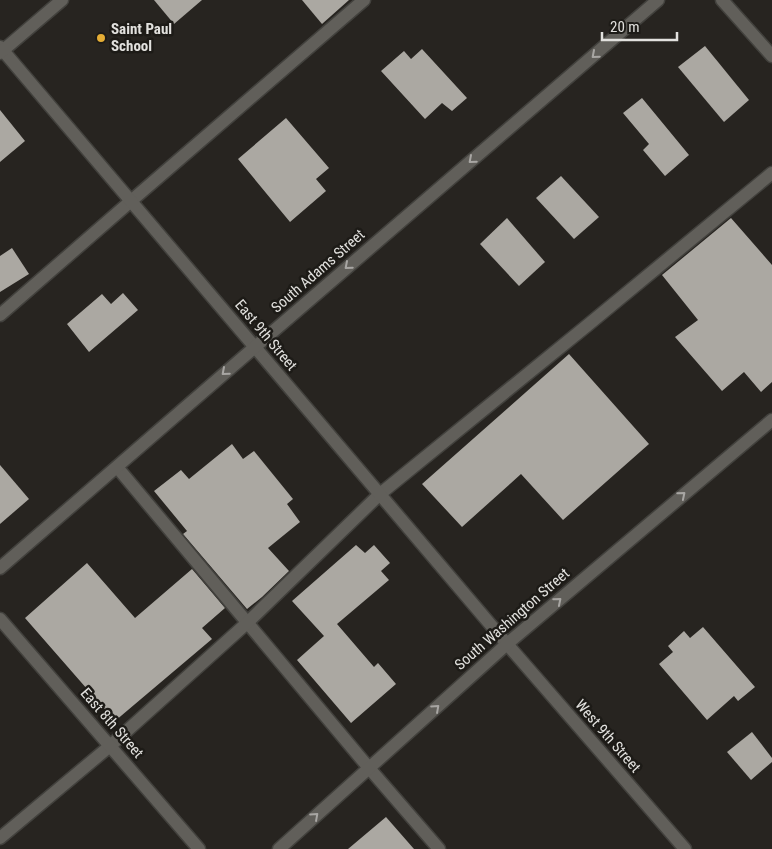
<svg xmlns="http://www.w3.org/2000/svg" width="772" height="849" viewBox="0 0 772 849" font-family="'Roboto Condensed',sans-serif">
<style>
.building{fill:#aba8a2}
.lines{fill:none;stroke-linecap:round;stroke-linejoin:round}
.lane-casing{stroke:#42413d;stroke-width:15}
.street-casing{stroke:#42413d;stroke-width:15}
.secondary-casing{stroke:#42413d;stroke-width:15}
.lane{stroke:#615f5a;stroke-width:12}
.street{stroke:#615f5a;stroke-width:12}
.secondary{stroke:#615f5a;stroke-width:12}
.oneway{stroke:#a8a6a3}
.poi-dot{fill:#e5ad35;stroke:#1d1b17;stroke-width:2}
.labels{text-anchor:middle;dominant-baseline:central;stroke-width:5;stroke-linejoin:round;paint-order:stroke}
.poi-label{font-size:15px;font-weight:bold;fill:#e2e1de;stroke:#1d1b17;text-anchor:start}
.street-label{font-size:15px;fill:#e2e1de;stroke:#1d1b17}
</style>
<rect width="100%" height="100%" fill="#272420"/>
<g class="building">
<polygon points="154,0 202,0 174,24"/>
<polygon points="302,0 349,0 322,24"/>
<polygon points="705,46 749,100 724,122 678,67"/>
<polygon points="422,49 467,98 452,111 442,103 425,119 381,71 404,51 411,59"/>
<polygon points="642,98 689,155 665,176 643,150 649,144 623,113"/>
<polygon points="0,110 25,141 0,162"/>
<polygon points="286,118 329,168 316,179 326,191 290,222 238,159"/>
<polygon points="561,176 599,217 574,239 536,198"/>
<polygon points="507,218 545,262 519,286 480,244"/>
<polygon points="731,218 772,265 772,382 761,392 744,372 722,391 675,337 698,320 662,275"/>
<polygon points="12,248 29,274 0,292 0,256"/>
<polygon points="123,293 138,310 89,352 67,324 102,294 111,304"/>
<polygon points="569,354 649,444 563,520 521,474 462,527 422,484"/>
<polygon points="232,444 243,459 254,451 293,499 287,504 300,522 268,548 289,571 262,597 247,609 183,534 187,531 154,491 181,470 189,479"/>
<polygon points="0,465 29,499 0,524"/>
<polygon points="356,545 365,553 374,545 390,563 381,571 389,580 337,624 374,667 378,663 396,684 351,723 297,660 324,636 292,601"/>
<polygon points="87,563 135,618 192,569 225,608 202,628 212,639 115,721 25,618"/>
<polygon points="703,627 755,687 738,701 734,696 707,720 659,664 673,652 668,646 684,631 690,638"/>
<polygon points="752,732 772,758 772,762 751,780 727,752"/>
<polygon points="386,817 414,849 348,849"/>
</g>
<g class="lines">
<defs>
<g id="lane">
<polyline points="0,315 131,201 364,0"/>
<polyline points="117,467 369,768 439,849"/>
<polyline points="0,838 110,746 247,623 380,494 589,324 772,173"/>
</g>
<g id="street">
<polyline points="722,0 772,56"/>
<polyline points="0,47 507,644 685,849"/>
<polyline points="0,53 62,0"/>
<polyline points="0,619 199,849"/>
</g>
<g id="secondary">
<polyline points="0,568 255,347 658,0"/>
<polyline points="279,849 507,644 772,420"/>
</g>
</defs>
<use href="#lane" class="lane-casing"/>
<use href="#street" class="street-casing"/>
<use href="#secondary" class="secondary-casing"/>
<use href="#lane" class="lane"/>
<use href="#street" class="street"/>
<use href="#secondary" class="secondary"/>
</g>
<defs><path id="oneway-chevron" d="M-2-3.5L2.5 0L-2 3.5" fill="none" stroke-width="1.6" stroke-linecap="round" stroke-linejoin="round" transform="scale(1.25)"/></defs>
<g class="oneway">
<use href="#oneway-chevron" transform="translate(595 55) rotate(139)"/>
<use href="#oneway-chevron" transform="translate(472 160) rotate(139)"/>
<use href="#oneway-chevron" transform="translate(348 266) rotate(139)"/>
<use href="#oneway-chevron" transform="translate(225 372) rotate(139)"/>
<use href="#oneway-chevron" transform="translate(682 495) rotate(-40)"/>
<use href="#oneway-chevron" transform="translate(558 601) rotate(-40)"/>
<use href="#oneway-chevron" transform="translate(436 708) rotate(-42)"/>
<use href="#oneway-chevron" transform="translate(315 816) rotate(-42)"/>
</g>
<circle class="poi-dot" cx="101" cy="38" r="5"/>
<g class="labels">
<g class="poi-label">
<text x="111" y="29">Saint Paul<tspan x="111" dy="17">School</tspan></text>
</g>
<g class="street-label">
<text transform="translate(318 271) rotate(-41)">South Adams Street</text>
<text transform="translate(266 335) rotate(50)">East 9th Street</text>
<text transform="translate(512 619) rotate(-41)">South Washington Street</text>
<text transform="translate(112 723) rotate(49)">East 8th Street</text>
<text transform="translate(608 736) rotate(49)">West 9th Street</text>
</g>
</g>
<path d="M602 32v8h75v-8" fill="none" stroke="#e2e1de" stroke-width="2.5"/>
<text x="610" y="32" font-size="15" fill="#e2e1de" stroke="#1d1b17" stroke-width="4" paint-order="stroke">20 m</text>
</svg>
